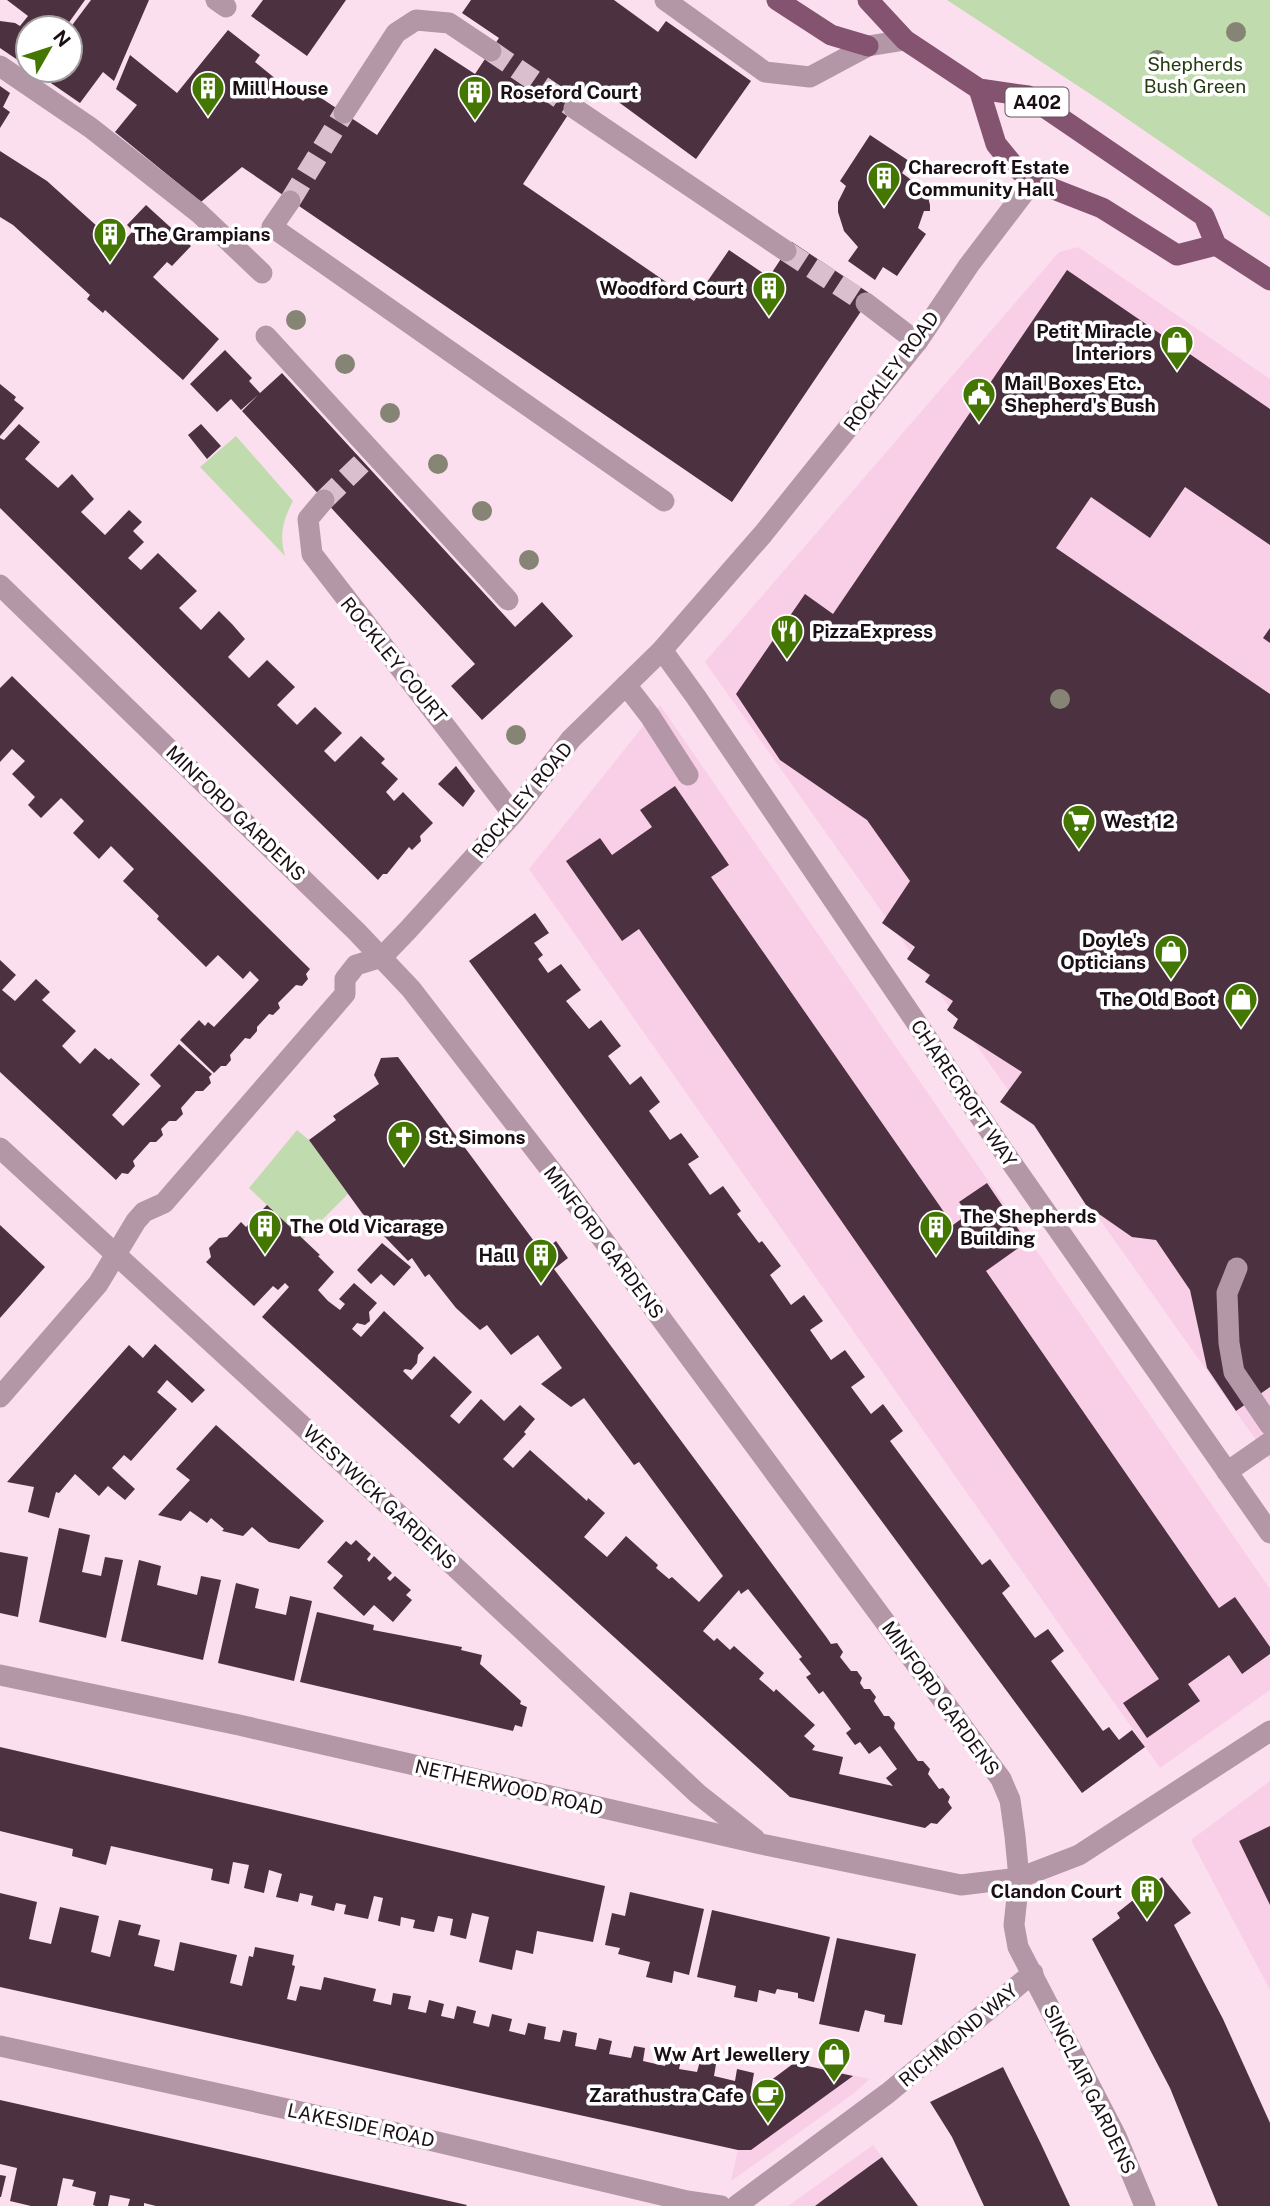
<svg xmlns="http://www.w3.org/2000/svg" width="1270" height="2206" viewBox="0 0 1270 2206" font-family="'Public Sans',sans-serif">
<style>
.built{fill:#f9cfe7}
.green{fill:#c0dbae}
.building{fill:#4c3141;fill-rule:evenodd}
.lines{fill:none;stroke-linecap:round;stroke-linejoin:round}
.minor-tunnel{stroke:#dac0ce;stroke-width:21;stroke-dasharray:21 10;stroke-linecap:butt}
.minor{stroke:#b397a7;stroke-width:21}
.major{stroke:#835370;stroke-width:21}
.tree{fill:#868575}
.labels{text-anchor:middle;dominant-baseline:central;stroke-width:7;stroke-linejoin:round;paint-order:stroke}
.shield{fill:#fff;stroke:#5f575c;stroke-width:2}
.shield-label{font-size:18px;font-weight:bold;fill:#1b0f16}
.park-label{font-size:19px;fill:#253b11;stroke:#fff}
.poi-label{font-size:19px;font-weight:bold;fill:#1b0f16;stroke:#fff;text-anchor:start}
.street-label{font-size:19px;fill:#1b0f16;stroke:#fff}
</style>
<rect width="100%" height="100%" fill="#fcdfef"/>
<g class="built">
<polygon points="1078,247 1270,379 1270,1460 705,662 1059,252"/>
<polygon points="660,705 1270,1589 1270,1690 1160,1768 529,869"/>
<polygon points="1270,1781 1270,1990 1191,1840"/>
<polygon points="794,2063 870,2079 853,2094 731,2181 750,2096"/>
<polygon points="873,2145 917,2204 788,2206"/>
</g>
<g class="green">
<polygon points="947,0 1270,0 1270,217 1107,105"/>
<path d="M236 436 293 501C283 520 279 535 285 556L200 467Z"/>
<polygon points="297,1130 309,1140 348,1194 303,1239 249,1188"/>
</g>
<g class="building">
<polygon points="7,0 85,0 65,28 28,28 28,67 0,48 0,21 15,23 20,26 28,16"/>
<polygon points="91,0 149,0 114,81 103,72 80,103 32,70 70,70 70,28"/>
<polygon points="263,0 346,0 307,56 251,16"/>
<polygon points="471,0 614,0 658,32 666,21 751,81 696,159 590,81 523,184 694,301 729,250 769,277 792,242 872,295 732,502 242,167 201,202 115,132 137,105 116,89 130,55 177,93 228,30 260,55 255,62 303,101 312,92 377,135 435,48 475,74 499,38 462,13"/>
<polygon points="0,86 10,93 3,107 10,112 0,128"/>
<polygon points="870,135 909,161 902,173 910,179 920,192 926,189 930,205 930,211 924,211 918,228 926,234 897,276 883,267 875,280 848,261 858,247 844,231 838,212 838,202 846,186 840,181"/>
<polygon points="0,151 47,181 119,246 133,231 127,225 146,205 191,246 172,266 167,262 153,277 219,339 183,380 105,310 103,313 87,299 90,295 13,225 0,217"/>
<polygon points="1067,270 1270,409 1270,545 1185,487 1150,538 1091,497 1056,548 1270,694 1270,1387 1236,1411 1207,1368 1190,1290 1156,1240 1132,1237 1086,1205 1034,1125 1000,1102 1022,1072 953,1028 958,1019 947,1010 953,1001 925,982 930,975 907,959 915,947 882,923 910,881 867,820 780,760 736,694 805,594 833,614"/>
<polygon points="225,350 252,378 249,381 260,393 282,373 515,627 542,602 573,636 482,720 451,686 475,664 242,411 258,395 241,410 231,399 217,412 190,384"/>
<polygon points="0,384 16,397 14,400 24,408 0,436"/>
<polygon points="19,424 40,442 25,459 58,488 72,474 94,499 81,512 105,535 129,510 142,522 133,531 144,542 128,558 141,570 158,553 197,591 179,608 201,630 219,611 232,624 245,639 228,657 249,678 267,660 295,687 277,705 297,725 315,707 342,733 324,751 335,762 361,736 385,759 381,763 398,779 386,792 394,801 403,792 433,823 420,836 421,841 412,850 409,847 387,874 383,874 378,880 0,508 0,438 4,440"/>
<polygon points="201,424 221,446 207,459 188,435"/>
<polygon points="1270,628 1270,643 1263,638"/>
<polygon points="12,676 310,969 306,974 308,979 302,986 296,985 278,1003 280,1008 273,1015 269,1014 257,1027 257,1031 250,1039 245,1038 230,1055 231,1060 226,1066 221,1066 214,1073 180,1040 199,1020 205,1026 208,1022 214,1027 259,980 250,971 243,979 218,955 206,967 157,919 159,916 123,881 134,869 111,846 99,859 73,833 84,821 61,798 41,818 28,805 35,797 12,774 25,761 12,749 0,762 0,688"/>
<polygon points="456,766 475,791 463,807 438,784"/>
<polygon points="675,786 729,865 711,877 953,1225 968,1214 959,1202 987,1183 1008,1214 1027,1242 986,1271 1219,1608 1235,1597 1270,1647 1270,1654 1242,1674 1229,1655 1188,1684 1200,1701 1147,1738 1123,1703 1159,1679 639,929 622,941 566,861 600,838 612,855 652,827 640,810"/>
<polygon points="535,913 549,933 534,943 543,955 538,959 548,973 561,964 581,990 566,1001 589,1029 601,1020 621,1046 608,1056 630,1085 641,1076 660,1102 649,1111 670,1140 681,1133 699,1157 688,1164 710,1195 723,1186 741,1211 737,1214 759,1243 762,1241 781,1266 770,1275 791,1305 804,1295 823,1321 810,1330 831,1360 845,1350 865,1377 851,1387 871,1414 883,1404 903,1431 890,1441 982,1565 990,1559 1010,1586 1002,1593 1035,1638 1048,1629 1064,1651 1051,1661 1103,1731 1109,1727 1119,1740 1132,1730 1145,1747 1082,1793 469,961"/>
<polygon points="0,960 16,975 2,990 15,1001 36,979 50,992 42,1000 76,1031 62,1046 80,1064 95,1048 109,1060 111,1058 140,1084 112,1115 123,1126 161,1086 150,1075 179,1044 212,1074 209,1077 211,1083 203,1091 196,1091 181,1108 183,1114 176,1121 169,1121 161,1129 163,1135 156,1142 150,1142 133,1161 135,1166 128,1174 122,1173 116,1180 0,1072"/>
<path d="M398 1057 542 1252 556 1241 568 1258 554 1269 827 1638 831 1644 837 1643 843 1652 840 1657 851 1671H857L862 1678 860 1683 864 1689H870L876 1697 874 1701 884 1716H889L895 1723 894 1728 915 1757 918 1761H923L930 1769 928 1774 939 1789 943 1788 950 1797 948 1802 952 1808 937 1824 931 1823 925 1828 790 1797 262 1317 289 1287 285 1283 278 1290 273 1286 254 1306 206 1262 211 1257 209 1248 219 1238 227 1237 241 1222 246 1227 267 1205 320 1255 318 1256 334 1272 318 1290 328 1301 340 1310 345 1304 339 1299 354 1283 377 1303 369 1312 370 1321 365 1325 357 1323 352 1329 361 1337 384 1311 424 1348 418 1355 417 1363 411 1370 405 1369 403 1371 412 1380 434 1356 472 1392 450 1416 459 1424 481 1399 504 1421 520 1405 535 1419 524 1432 526 1434 503 1459 513 1468 530 1450 587 1501 588 1498 605 1513 584 1537 607 1557 626 1536 658 1565 656 1568 669 1579 672 1577 699 1602 723 1576 639 1462 634 1465 584 1398 571 1407 541 1384 562 1368 538 1335 511 1355 487 1325 480 1330 456 1308 429 1274 425 1277 412 1258 408 1261 362 1213 309 1140 336 1120 333 1116 379 1084 374 1075 381 1058ZM748 1589 802 1657 799 1659 811 1674 806 1677 819 1694 823 1691 851 1729 846 1733 855 1745 860 1742 869 1754 880 1746 897 1769 886 1778 893 1786 839 1774 843 1757 812 1750 815 1746 804 1736 815 1725 776 1689 774 1692 759 1679 764 1673 734 1646 730 1650 717 1638 714 1641 703 1631 739 1590 741 1594Z"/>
<polygon points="0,1225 45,1267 0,1318"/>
<polygon points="382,1243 411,1267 394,1286 381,1274 371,1284 357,1270"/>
<polygon points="155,1344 205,1390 192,1403 167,1380 157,1392 177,1409 131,1461 124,1455 112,1468 135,1489 125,1500 108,1486 99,1496 75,1474 59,1493 56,1492 49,1518 28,1512 34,1487 7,1482 129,1345 143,1358"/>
<polygon points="216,1425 324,1521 299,1549 269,1542 252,1527 243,1536 222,1531 224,1529 211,1518 207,1523 190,1511 181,1521 158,1515 190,1480 176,1469"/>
<polygon points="59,1528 90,1535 82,1572 101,1576 105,1557 123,1560 106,1638 39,1622"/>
<polygon points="356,1540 371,1554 367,1559 369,1562 374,1556 392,1573 387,1578 390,1581 395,1576 411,1590 406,1595 412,1600 393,1622 374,1605 364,1616 333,1588 343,1576 327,1562 346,1541 351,1545"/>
<polygon points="0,1552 28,1557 18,1617 0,1613"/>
<polygon points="139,1560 161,1566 157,1585 197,1595 201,1576 221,1580 203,1660 121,1641"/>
<polygon points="236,1583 259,1589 255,1608 286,1615 290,1596 312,1601 294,1681 218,1663"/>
<polygon points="317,1612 374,1625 373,1630 462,1647 461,1650 482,1655 480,1664 521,1701 520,1704 527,1707 522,1727 515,1725 513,1731 300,1682"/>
<polygon points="0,1747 605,1886 593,1942 537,1931 533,1954 516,1950 512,1970 479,1962 489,1917 472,1913 466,1939 450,1935 453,1919 438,1916 434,1932 413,1928 415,1920 401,1917 400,1926 378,1921 383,1898 374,1896 368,1919 344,1914 346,1905 336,1903 334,1911 311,1905 313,1896 300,1893 298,1902 276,1897 282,1874 269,1870 264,1893 244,1888 249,1865 233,1862 229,1884 211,1880 213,1869 111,1846 106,1865 72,1856 73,1849 0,1831"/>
<polygon points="1270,1826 1270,1905 1239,1841"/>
<polygon points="1162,1877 1191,1913 1174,1925 1223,2019 1270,2123 1270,2206 1218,2206 1170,2088 1092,1939 1120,1918 1117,1913"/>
<polygon points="630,1892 704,1909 689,1975 674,1971 672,1983 646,1977 650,1962 618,1954 620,1948 605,1945 612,1913 625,1916"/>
<polygon points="0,1893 37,1902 29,1939 51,1944 60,1907 99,1916 91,1952 110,1957 119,1920 141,1925 138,1935 160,1940 154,1966 174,1971 180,1942 237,1955 230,1983 242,1986 249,1956 253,1957 255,1947 294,1955 292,1965 295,1966 287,1999 296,2001 300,1986 321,1990 324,1977 376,1989 373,2001 391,2005 393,1993 411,1996 408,2009 426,2013 429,2000 444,2004 441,2016 454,2019 457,2006 476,2011 473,2023 489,2027 492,2014 512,2019 509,2031 525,2035 528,2023 546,2027 544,2039 560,2042 563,2030 577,2033 575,2046 596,2050 599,2038 612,2041 609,2054 631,2058 634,2046 645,2048 643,2061 665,2066 668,2053 682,2056 679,2069 697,2072 700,2061 716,2064 714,2076 735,2081 737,2069 754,2073 750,2096 794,2063 853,2076 751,2150 738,2150 0,1987"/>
<polygon points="712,1910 830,1937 814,2002 798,1998 798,1993 777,1989 775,1994 759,1990 757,2002 734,1997 736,1986 697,1977"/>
<polygon points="837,1938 916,1954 902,2025 884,2022 885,2015 865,2010 859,2032 819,2024"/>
<polygon points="1003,2067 1041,2144 1070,2206 984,2206 952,2137 930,2102"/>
<polygon points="0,2100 467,2205 466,2206 156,2206 144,2203 144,2206 128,2206 130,2199 110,2195 108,2206 96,2206 93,2205 96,2192 72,2186 74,2180 63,2178 57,2206 31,2206 10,2201 17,2168 0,2164"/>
<polygon points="882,2157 918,2206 815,2206 823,2200"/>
<polygon points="0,2175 6,2176 1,2197 0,2197"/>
</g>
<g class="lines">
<g class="minor-tunnel">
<polyline points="491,51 574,108"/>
<polyline points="290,201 344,113"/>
<polyline points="786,251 866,303"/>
<polyline points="324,500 363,462"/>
</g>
<g class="minor">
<polyline points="216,0 226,7"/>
<polyline points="665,0 765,72 810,77 868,46 905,40"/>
<polyline points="0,66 91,128 199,213 262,273"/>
<polyline points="574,108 786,251"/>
<polyline points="344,113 396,33 416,20 449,23 491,51"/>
<polyline points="290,201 272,227 664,501"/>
<polyline points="866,303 917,342"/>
<polyline points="266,336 508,600"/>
<polyline points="324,500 308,519 312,554 513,814"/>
<polyline points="0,585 357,932 411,989 564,1187 1001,1779 1010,1800 1015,1836 1019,1878 1014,1925 1018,1947 1116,2136 1145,2206"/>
<polyline points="662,650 696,697 1002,1149 1270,1533"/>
<polyline points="626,685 650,716 688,775"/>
<polyline points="0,1148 409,1524 698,1794 755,1839"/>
<polyline points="1237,1268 1227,1293 1229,1343 1234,1372 1270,1425"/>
<polyline points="0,1397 98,1284 136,1221 144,1212 164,1203 345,994 345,979 356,965 382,957 408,930 513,814 571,739 662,650 763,534 917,342 969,265 1033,181"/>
<polyline points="1227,1472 1270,1442"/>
<polyline points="0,1675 239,1725 761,1844 961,1885 1019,1878 1079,1855 1270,1731"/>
<polyline points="0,2046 429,2140 687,2201 721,2206"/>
<polyline points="736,2206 888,2093 1033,1973"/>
</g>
<g class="major">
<polyline points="777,0 831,35 868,46"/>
<polyline points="868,0 905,40 979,89 1028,96 1204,216 1216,245 1270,280"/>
<polyline points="979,89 996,144 1014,166 1033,181 1102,208 1177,255 1216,245"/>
</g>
</g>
<g class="tree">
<circle cx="1236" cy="32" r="10"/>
<circle cx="1157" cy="60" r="10"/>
<circle cx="296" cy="320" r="10"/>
<circle cx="345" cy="364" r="10"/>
<circle cx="390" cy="413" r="10"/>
<circle cx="438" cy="464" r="10"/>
<circle cx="482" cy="511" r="10"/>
<circle cx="529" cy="560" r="10"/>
<circle cx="1060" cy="699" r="10"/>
<circle cx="516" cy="735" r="10"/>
</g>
<defs>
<symbol id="building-pin" viewBox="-11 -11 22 30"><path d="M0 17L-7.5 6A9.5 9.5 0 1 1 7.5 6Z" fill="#447701" stroke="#fff"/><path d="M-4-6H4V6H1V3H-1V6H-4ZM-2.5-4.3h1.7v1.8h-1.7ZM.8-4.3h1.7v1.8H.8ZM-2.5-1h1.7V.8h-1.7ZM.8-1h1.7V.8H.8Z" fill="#fff"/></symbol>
<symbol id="shop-pin" viewBox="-11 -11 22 30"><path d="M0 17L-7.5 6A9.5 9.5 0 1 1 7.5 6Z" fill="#447701" stroke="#fff"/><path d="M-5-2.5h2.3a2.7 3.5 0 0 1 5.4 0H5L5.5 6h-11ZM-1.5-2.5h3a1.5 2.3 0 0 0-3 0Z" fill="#fff"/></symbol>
<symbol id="civic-pin" viewBox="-11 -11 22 30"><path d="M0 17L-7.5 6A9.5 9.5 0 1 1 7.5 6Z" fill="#447701" stroke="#fff"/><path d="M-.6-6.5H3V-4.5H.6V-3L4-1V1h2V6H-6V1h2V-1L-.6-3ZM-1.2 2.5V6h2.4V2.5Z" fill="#fff"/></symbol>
<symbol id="restaurant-pin" viewBox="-11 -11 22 30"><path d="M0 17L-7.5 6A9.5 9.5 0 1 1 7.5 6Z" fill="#447701" stroke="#fff"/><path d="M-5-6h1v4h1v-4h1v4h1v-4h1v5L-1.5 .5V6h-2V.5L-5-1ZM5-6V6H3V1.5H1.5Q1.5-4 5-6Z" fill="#fff"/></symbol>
<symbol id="supermarket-pin" viewBox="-11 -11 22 30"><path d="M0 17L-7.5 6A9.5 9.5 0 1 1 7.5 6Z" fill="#447701" stroke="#fff"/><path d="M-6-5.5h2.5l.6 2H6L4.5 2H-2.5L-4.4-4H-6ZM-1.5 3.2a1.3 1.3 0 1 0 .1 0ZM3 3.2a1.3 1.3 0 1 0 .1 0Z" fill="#fff"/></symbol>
<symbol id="church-pin" viewBox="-11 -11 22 30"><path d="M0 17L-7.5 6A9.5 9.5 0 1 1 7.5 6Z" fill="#447701" stroke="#fff"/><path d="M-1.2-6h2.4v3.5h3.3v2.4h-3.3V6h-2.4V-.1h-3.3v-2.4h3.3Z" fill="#fff"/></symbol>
<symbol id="cafe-pin" viewBox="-11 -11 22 30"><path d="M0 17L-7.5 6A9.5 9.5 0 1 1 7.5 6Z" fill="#447701" stroke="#fff"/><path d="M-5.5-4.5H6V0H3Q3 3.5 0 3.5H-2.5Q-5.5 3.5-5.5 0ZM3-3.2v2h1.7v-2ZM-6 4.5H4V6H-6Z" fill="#fff"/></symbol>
</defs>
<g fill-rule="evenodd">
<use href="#building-pin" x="189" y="69" width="38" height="52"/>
<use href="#building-pin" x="456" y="73" width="38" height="52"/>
<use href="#building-pin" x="865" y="159" width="38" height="52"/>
<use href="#building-pin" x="91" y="215" width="38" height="52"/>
<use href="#building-pin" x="750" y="269" width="38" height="52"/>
<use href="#shop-pin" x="1158" y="323" width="38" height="52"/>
<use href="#civic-pin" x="960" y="375" width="38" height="52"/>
<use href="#restaurant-pin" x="768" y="612" width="38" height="52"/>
<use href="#supermarket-pin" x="1060" y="802" width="38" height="52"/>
<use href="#shop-pin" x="1152" y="932" width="38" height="52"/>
<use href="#shop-pin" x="1222" y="980" width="38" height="52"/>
<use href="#church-pin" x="385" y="1118" width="38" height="52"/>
<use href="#building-pin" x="246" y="1207" width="38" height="52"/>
<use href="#building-pin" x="917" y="1208" width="38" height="52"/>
<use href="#building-pin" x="522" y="1236" width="38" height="52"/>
<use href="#building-pin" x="1128" y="1872" width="38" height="52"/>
<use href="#shop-pin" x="815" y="2035" width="38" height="52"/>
<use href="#cafe-pin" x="749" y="2076" width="38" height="52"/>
</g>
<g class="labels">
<rect class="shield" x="1005.5" y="87.5" width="63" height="29" rx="5"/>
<g class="shield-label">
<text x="1037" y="102">A402</text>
</g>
<g class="park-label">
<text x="1195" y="64">Shepherds<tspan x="1195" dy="22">Bush Green</tspan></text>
</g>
<g class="poi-label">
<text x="232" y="88">Mill House</text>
<text x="500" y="92">Roseford Court</text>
<text x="908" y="167">Charecroft Estate<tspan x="908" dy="22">Community Hall</tspan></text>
<text x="134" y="234">The Grampians</text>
<text x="744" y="288" text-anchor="end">Woodford Court</text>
<text x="1152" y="331" text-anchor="end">Petit Miracle<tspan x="1152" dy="22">Interiors</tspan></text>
<text x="1004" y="383">Mail Boxes Etc.<tspan x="1004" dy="22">Shepherd's Bush</tspan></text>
<text x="812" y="631">PizzaExpress</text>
<text x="1104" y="821">West 12</text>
<text x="1146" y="940" text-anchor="end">Doyle's<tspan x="1146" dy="22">Opticians</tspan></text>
<text x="1216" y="999" text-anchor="end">The Old Boot</text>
<text x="428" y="1137">St. Simons</text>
<text x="960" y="1216">The Shepherds<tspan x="960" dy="22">Building</tspan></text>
<text x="290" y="1226">The Old Vicarage</text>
<text x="516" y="1255" text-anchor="end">Hall</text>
<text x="1122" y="1891" text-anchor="end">Clandon Court</text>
<text x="810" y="2054" text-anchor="end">Ww Art Jewellery</text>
<text x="744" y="2095" text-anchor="end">Zarathustra Cafe</text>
</g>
<g class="street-label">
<text transform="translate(891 371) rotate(-53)">ROCKLEY ROAD</text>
<text transform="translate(394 660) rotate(51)">ROCKLEY COURT</text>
<text transform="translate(522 800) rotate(-50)">ROCKLEY ROAD</text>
<text transform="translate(236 813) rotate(44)">MINFORD GARDENS</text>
<text transform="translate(964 1093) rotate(56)">CHARECROFT WAY</text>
<text transform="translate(604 1242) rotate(53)">MINFORD GARDENS</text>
<text transform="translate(380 1497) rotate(43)">WESTWICK GARDENS</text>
<text transform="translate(941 1698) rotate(54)">MINFORD GARDENS</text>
<text transform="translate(509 1787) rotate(13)">NETHERWOOD ROAD</text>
<text transform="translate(958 2035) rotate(-40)">RICHMOND WAY</text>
<text transform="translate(1090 2089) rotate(64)">SINCLAIR GARDENS</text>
<text transform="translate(361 2125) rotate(12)">LAKESIDE ROAD</text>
</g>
</g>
<g transform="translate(49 49) rotate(51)"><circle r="33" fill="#ffffff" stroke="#a49fa2" stroke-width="2"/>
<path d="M0-5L12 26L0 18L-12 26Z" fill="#447701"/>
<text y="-10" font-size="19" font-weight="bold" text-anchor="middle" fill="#1b0f16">N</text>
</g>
</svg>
